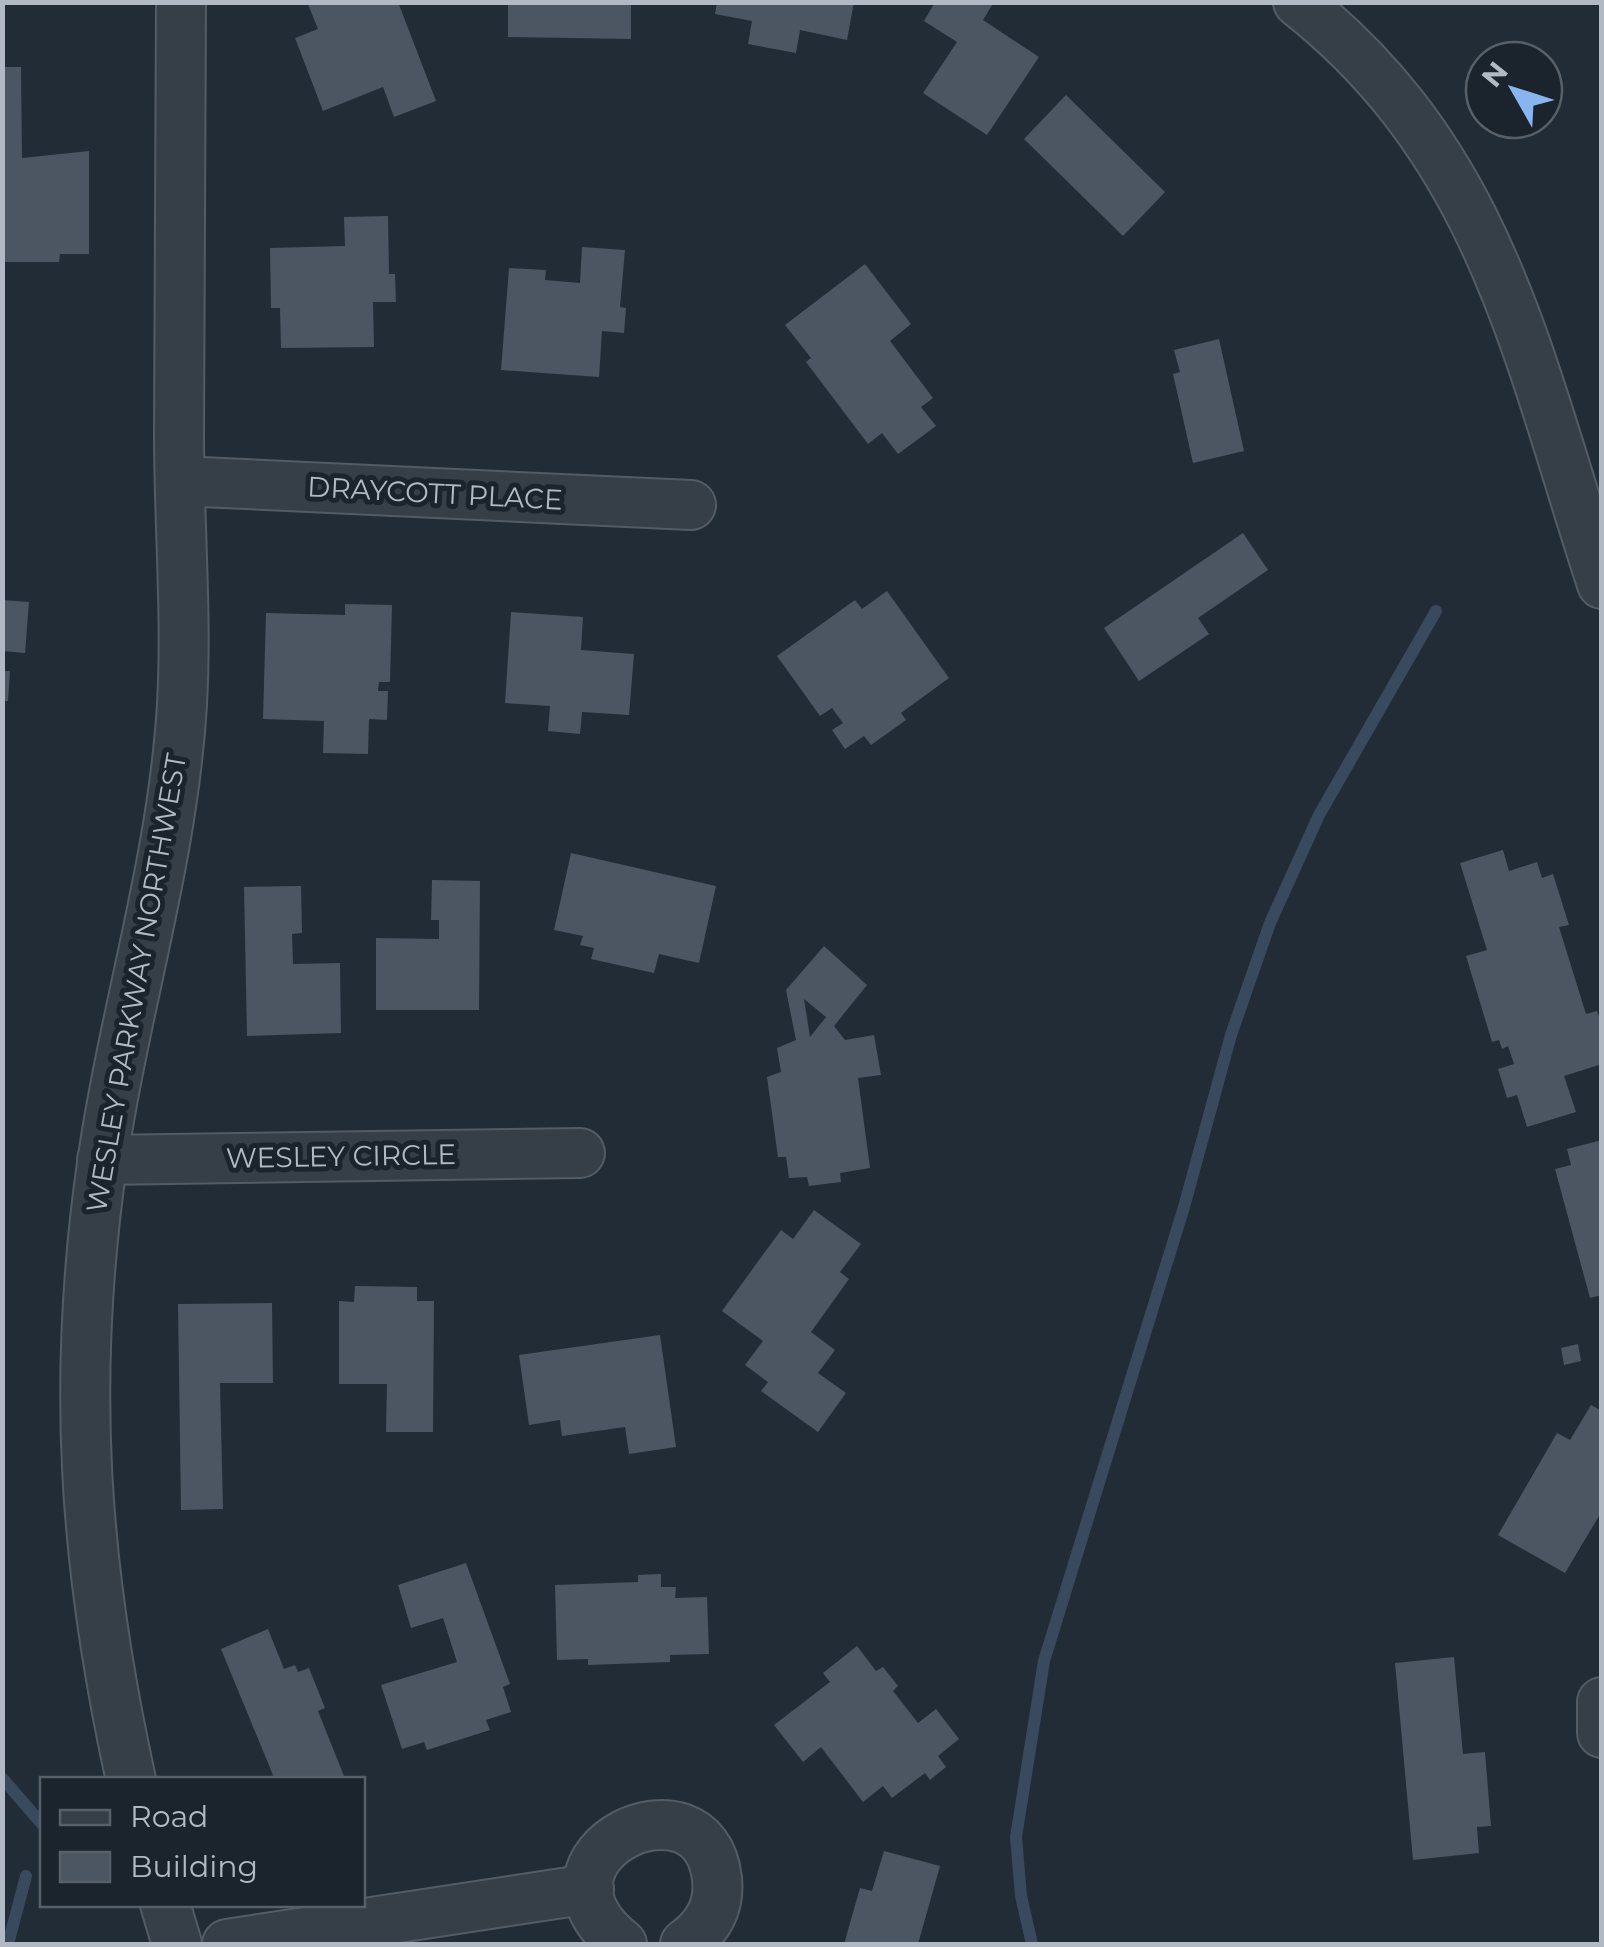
<svg xmlns="http://www.w3.org/2000/svg" width="1604" height="1947" viewBox="0 0 1604 1947" font-family="Montserrat,sans-serif">
<style>
.lines{fill:none;stroke-linecap:round;stroke-linejoin:round}
.stream{stroke:#394a5f;stroke-width:12}
.building{fill:#4b5662;fill-rule:evenodd}
.minor-casing{stroke:#535c65;stroke-width:52}
.minor{stroke:#363e47;stroke-width:48}
.labels{text-anchor:middle;dominant-baseline:central;stroke-width:10;stroke-linejoin:round;paint-order:stroke}
.street-label{font-size:28px;fill:#b0b9c4;stroke:#1b232c}
</style>
<rect width="100%" height="100%" fill="#222c37"/>
<g class="lines">
<g class="stream">
<polyline points="2,1778 42,1824"/>
<polyline points="8,1944 26,1876"/>
<polyline points="1032,1944 1021,1896 1016,1837 1044,1661 1184,1207 1231,1035 1270,923 1319,815 1436,611"/>
</g>
</g>
<g class="building">
<polygon points="307,2 398,2 436,101 394,117 383,87 323,111 295,38 318,29"/>
<polygon points="508,2 631,2 631,39 508,37"/>
<polygon points="717,2 854,2 847,40 800,30 796,53 748,44 752,21 715,14"/>
<polygon points="935,2 994,2 983,20 1039,57 987,135 923,93 957,42 924,21"/>
<polygon points="2,67 21,67 22,158 89,151 89,254 60,254 59,262 2,262"/>
<polygon points="1066,95 1165,192 1123,236 1024,139"/>
<polygon points="388,216 389,274 395,274 396,302 373,302 374,347 281,348 280,308 271,308 270,248 345,246 344,217"/>
<polygon points="582,247 625,250 620,307 626,308 624,333 602,331 599,377 501,370 509,268 546,270 545,280 580,283"/>
<polygon points="865,264 911,324 890,341 933,398 921,407 936,426 898,454 882,433 868,444 806,362 811,358 785,325"/>
<polygon points="1219,339 1244,451 1193,463 1173,374 1180,372 1174,350"/>
<polygon points="1243,533 1268,570 1198,618 1209,634 1139,681 1104,628"/>
<polygon points="887,591 949,678 901,713 906,720 871,745 864,736 845,749 832,730 843,723 832,708 820,716 777,656 855,600 862,609"/>
<polygon points="2,600 29,602 25,653 2,651"/>
<polygon points="345,604 392,605 390,682 379,682 378,691 388,691 387,720 369,719 368,754 323,753 324,721 263,719 266,613 345,615"/>
<polygon points="511,612 583,617 581,650 634,654 629,715 582,712 580,734 548,731 550,706 505,703"/>
<polygon points="2,671 10,671 8,701 2,701"/>
<polygon points="1503,850 1509,871 1537,862 1542,878 1553,874 1569,925 1559,927 1586,1014 1597,1011 1602,1024 1602,1064 1564,1076 1576,1112 1527,1127 1517,1095 1507,1098 1498,1069 1514,1064 1508,1046 1502,1049 1499,1040 1492,1042 1466,956 1487,950 1460,863"/>
<polygon points="571,853 716,886 699,963 659,954 654,973 591,959 594,948 580,945 583,936 554,930"/>
<polygon points="432,880 480,881 479,1010 376,1010 376,938 439,939 439,920 431,920"/>
<polygon points="301,886 302,933 292,934 293,964 340,963 341,1033 247,1036 244,887"/>
<path d="M824 946 867 985 834 1026 845 1040 874 1035 881 1075 858 1078 870 1168 840 1173 841 1182 809 1186 807 1177 789 1178 786 1157H778L767 1077 781 1072 777 1048 796 1040 786 990ZM804 999 826 1017 810 1037Z"/>
<polygon points="1602,1140 1602,1295 1590,1298 1555,1169 1571,1165 1567,1149"/>
<polygon points="814,1210 861,1244 840,1272 849,1279 811,1332 835,1350 818,1373 846,1393 818,1432 761,1391 768,1382 745,1365 763,1341 722,1311 781,1230 793,1239"/>
<polygon points="355,1286 417,1287 417,1301 434,1301 433,1432 386,1432 387,1384 339,1384 339,1301 354,1302"/>
<polygon points="272,1303 273,1383 220,1383 223,1509 181,1510 178,1304"/>
<polygon points="660,1335 676,1447 629,1454 625,1427 562,1436 560,1420 529,1425 519,1355"/>
<polygon points="1578,1344 1581,1361 1564,1365 1561,1348"/>
<polygon points="1591,1405 1602,1411 1602,1511 1565,1573 1498,1535 1557,1433 1570,1440"/>
<polygon points="466,1563 510,1684 503,1687 511,1712 486,1720 490,1730 427,1750 424,1742 402,1749 381,1685 457,1662 443,1618 411,1628 398,1585"/>
<polygon points="661,1574 661,1587 676,1587 675,1598 707,1597 709,1654 670,1655 670,1662 588,1665 588,1659 557,1660 555,1585 638,1582 638,1575"/>
<polygon points="268,1629 284,1669 295,1665 298,1672 309,1668 325,1708 318,1711 344,1776 275,1780 221,1649"/>
<polygon points="857,1646 876,1671 883,1667 898,1686 893,1691 918,1723 936,1709 959,1739 938,1756 946,1767 930,1780 925,1773 892,1798 883,1786 863,1802 821,1747 803,1762 774,1725 830,1682 823,1673"/>
<polygon points="1454,1657 1463,1754 1485,1752 1491,1826 1477,1827 1479,1853 1413,1860 1395,1663"/>
<polygon points="884,1851 940,1866 918,1944 844,1944 860,1888 872,1891"/>
</g>
<g class="lines">
<defs>
<g id="minor">
<path d="M1298 2C1493 156 1528 360 1602 584"/>
<polyline points="180,481 691,505"/>
<polyline points="102,1160 580,1153"/>
<polyline points="1602,1702 1602,1733"/>
<path d="M131 1780C84 1566 71 1381 102 1164 124 1010 173 860 182 704 187 615 179 524 179 434 179 290 180 146 181 2"/>
<polyline points="165,1904 177,1944"/>
<polyline points="227,1944 589,1889"/>
<path d="M622 1944C511 1855 705 1764 717 1879 720 1908 707 1928 685 1944"/>
</g>
</defs>
<use href="#minor" class="minor-casing"/>
<use href="#minor" class="minor"/>
</g>
<g class="labels">
<g class="street-label">
<text transform="translate(435 493) rotate(3)">DRAYCOTT PLACE</text>
<text transform="translate(136 983) rotate(-80)">WESLEY PARKWAY NORTHWEST</text>
<text transform="translate(341 1156) rotate(-1)">WESLEY CIRCLE</text>
</g>
</g>
<rect width="1604" height="1947" fill="none" stroke="#b0b9c4" stroke-width="10"/>
<rect x="40" y="1777" width="325" height="130" fill="#1b232c" stroke="#575f69" stroke-width="2.5"/>
<rect x="60" y="1810" width="50" height="15" fill="#363e47" stroke="#575f69" stroke-width="2.5"/>
<text x="130" y="1827" font-size="30" fill="#b0b9c4">Road</text>
<rect x="60" y="1852" width="50" height="30" fill="#4b5662" stroke="#575f69" stroke-width="2.5"/>
<text x="130" y="1877" font-size="30" fill="#b0b9c4">Building</text>
<g transform="translate(1514 90) rotate(309)"><circle r="48" fill="#1b232c" stroke="#575f69" stroke-width="2.5"/>
<path d="M0-8L18 38L0 25L-18 38Z" fill="#89b5ef"/>
<text y="-15" font-size="28" font-weight="bold" text-anchor="middle" fill="#b0b9c4">N</text>
</g>
</svg>
